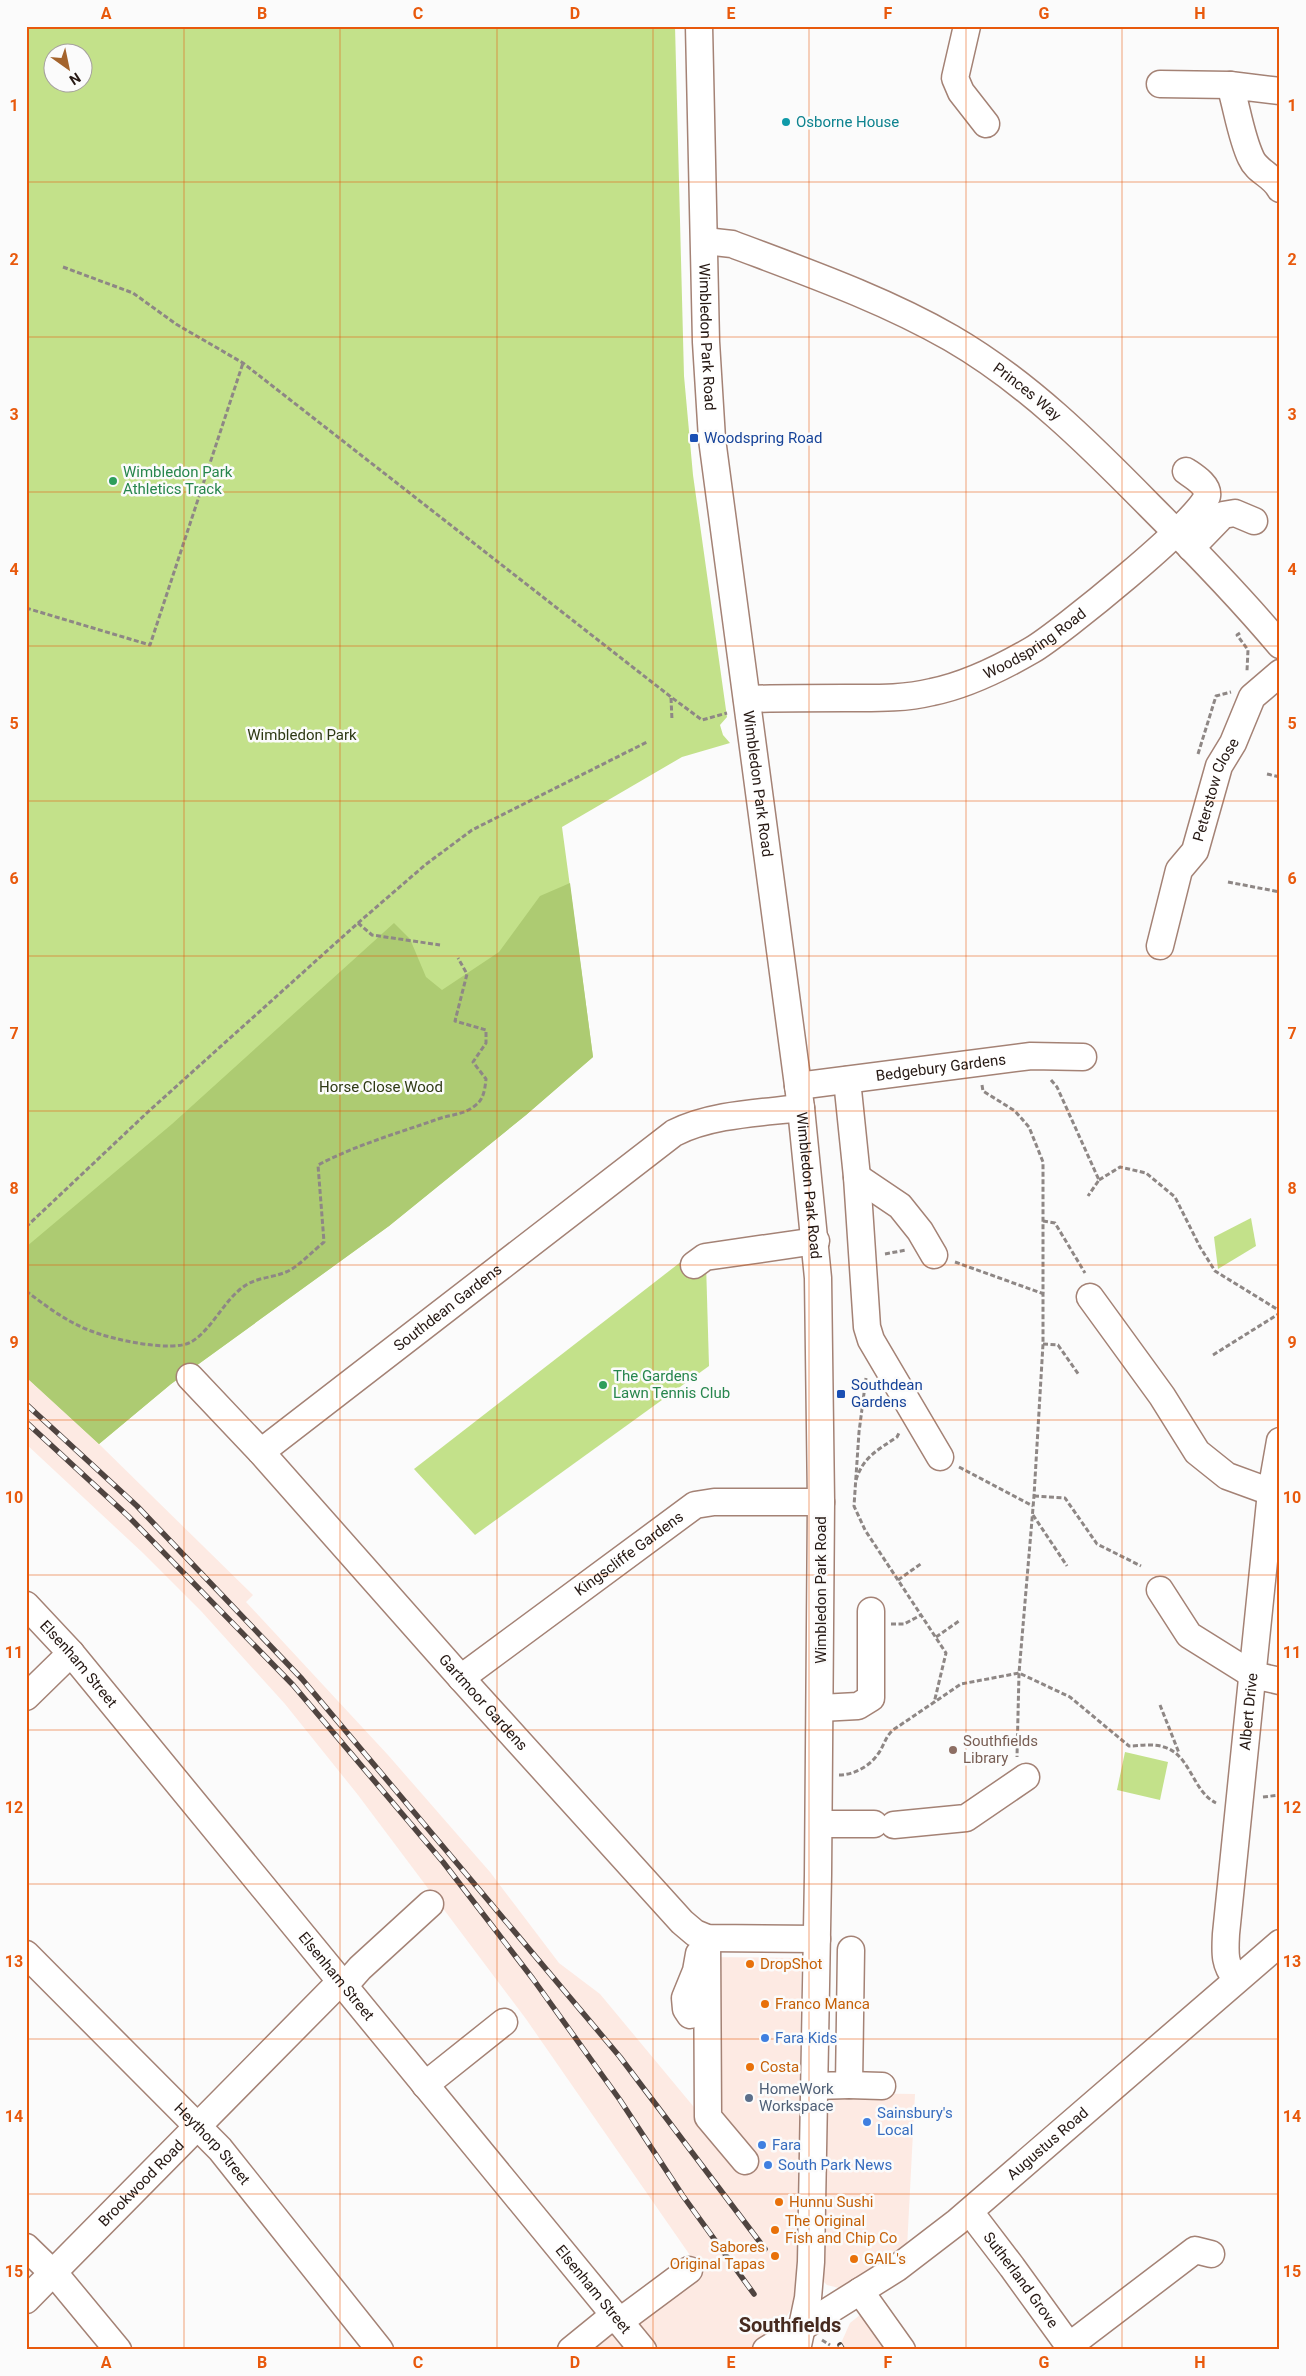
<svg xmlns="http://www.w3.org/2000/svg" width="1306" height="2376" viewBox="0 0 1306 2376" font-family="Roboto,sans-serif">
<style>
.built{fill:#fdeae3}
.green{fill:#c3e18a;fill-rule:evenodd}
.forest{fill:#adcb72}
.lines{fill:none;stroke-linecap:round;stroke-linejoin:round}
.minor-casing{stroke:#a48275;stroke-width:29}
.path{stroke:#8e8785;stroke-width:3;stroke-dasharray:5 2.5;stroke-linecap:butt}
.minor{stroke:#fff;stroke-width:26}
.rail-casing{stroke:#4f4440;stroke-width:5.5}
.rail{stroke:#fbfbfb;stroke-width:4;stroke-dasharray:11;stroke-linecap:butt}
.grid{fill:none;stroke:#e8590c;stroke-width:1;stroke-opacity:0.55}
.culture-dot{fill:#0f9aa8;stroke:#fbfbfb;stroke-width:2}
.transit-dot{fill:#1a4fb4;stroke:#fbfbfb;stroke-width:2}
.leisure-dot{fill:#2e9e5b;stroke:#fbfbfb;stroke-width:2}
.education-dot{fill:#8d6e63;stroke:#fbfbfb;stroke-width:2}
.food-dot{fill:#e8710a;stroke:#fbfbfb;stroke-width:2}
.shop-dot{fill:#3f7fe0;stroke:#fbfbfb;stroke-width:2}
.service-dot{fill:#5c6f8a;stroke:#fbfbfb;stroke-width:2}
.labels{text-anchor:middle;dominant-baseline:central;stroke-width:5;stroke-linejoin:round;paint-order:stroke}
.culture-label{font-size:15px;fill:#0d838f;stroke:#fbfbfb;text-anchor:start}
.street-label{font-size:15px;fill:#251813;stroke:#fbfbfb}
.transit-label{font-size:15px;fill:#164399;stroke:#fbfbfb;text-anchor:start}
.leisure-label{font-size:15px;fill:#27864d;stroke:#fbfbfb;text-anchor:start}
.park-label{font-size:15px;fill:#2e3914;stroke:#fbfbfb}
.education-label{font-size:15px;fill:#785e54;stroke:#fbfbfb;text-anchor:start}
.food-label{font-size:15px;fill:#c56008;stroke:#fbfbfb;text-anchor:start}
.shop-label{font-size:15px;fill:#366cbe;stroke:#fbfbfb;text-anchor:start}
.service-label{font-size:15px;fill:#4e5e75;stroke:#fbfbfb;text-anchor:start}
.district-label{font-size:20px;font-weight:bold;fill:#462a1f;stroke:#fbfbfb}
.neatline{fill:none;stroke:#e8590c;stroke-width:2}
.grid-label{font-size:16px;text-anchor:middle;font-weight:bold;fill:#e8590c}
</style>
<rect width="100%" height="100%" fill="#fbfbfb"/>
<g class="built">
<polygon points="26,1377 99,1444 253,1595 246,1602 388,1755 490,1872 559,1963 600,1994 703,2118 705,1957 801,1958 800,2086 839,2093 915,2094 907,2248 848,2285 839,2288 827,2285 820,2278 796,2294 790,2311 765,2350 565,2350 694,2261 526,2019 358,1795 285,1704 201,1611 143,1553 26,1444"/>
<polygon points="865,2311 894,2350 838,2350 850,2323"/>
</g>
<g class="green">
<path d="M26 26H675L684 376 693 475 727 717 720 725 723 735 730 743 682 757 562 827 593 1057 526 1115 389 1226 171 1384 99 1444 26 1377ZM52 52H82V82H52Z"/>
<polygon points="1251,1218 1256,1246 1218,1269 1214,1237"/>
<polygon points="700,1247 706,1263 709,1366 475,1535 414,1469"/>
<polygon points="1125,1752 1168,1762 1160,1800 1117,1790"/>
</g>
<polygon class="forest" points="570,883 593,1057 526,1115 389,1226 171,1384 99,1444 26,1377 26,1247 172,1124 394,923 410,939 426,977 442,990 499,952 540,896"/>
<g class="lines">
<defs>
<g id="minor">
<path id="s1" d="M699 26 706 342 712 439 801 1108 818 1278 821 1502 818 1875 811 2262 808 2298 797 2350"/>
<polyline points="967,26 955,78 961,92 986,124"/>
<polyline points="1160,84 1230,85"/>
<path d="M1280 91 1230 85C1237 108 1241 137 1251 158 1257 172 1273 175 1280 189"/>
<path id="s2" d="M705 241 732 244C806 272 883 299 951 338 1027 382 1090 445 1150 506 1195 551 1239 596 1280 645"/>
<polyline points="1191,548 1223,515 1235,513 1254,521"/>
<path id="s3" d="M747 699C780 698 813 698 845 698 875 698 903 699 932 692 967 685 1001 668 1032 650 1058 635 1203 518 1207 496 1209 485 1193 476 1186 471"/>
<path id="s4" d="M1160 946 1179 870 1195 851 1219 766 1233 743 1252 697 1280 673"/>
<polyline points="847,1080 857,1177 867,1327 871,1340 940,1457"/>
<path id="s5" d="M798 1086 1031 1056 1083 1057"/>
<polyline points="857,1177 900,1206 920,1231 934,1255"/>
<polyline points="694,1265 705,1257 816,1241"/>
<polyline points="1090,1297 1162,1396 1197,1452 1227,1476 1271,1492"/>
<path id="s6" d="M190 1377 261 1452 461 1678 682 1922 695 1933 707 1938 817 1939"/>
<path id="s7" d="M261 1452 674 1133C712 1114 759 1113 801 1108"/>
<polyline points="1160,1590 1189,1635 1253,1675 1280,1681"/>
<path id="s8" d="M26 1605 71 1653 643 2350"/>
<path id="s9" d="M461 1678 695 1505 714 1502H821"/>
<polyline points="26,1697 71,1653"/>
<polyline points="820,1708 858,1706 871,1698 871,1611"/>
<polyline points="819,1824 874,1824"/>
<polyline points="894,1825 966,1818 1026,1777"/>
<polyline points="707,1938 708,2117 745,2161"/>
<path id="s10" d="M26 1954 220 2149 380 2350"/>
<path id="s11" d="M1236 1979C1224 1964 1225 1953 1226 1934L1271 1492 1280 1441"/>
<polyline points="345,1985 360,1968 430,1904"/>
<polyline points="690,2015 686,2009 685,1998 696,1971 699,1954"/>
<polyline points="425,2085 504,2022"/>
<polyline points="849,2085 882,2086"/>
<polyline points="814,2086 849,2085 851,1950"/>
<path id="s12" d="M970 2212 1012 2267 1072 2350"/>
<polyline points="26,2247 60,2280 118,2350"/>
<polyline points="860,2291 902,2350"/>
<path id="s13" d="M26 2300 341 1981"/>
<polyline points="619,2322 689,2270"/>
<polyline points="1069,2346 1195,2250 1211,2254"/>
<polyline points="571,2350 614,2315"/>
<path id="s14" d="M766 2350 897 2268 957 2222 1280 1943"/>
</g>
</defs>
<use href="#minor" class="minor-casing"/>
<g class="path">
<polyline points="63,267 133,293 176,324 243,363 671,697 702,720 727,713"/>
<polyline points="26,608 150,645 243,363"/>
<polyline points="1240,633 1237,635 1248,650 1247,671"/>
<polyline points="671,698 672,720"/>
<polyline points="1198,754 1216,696 1231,692"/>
<polyline points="1267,774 1280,777"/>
<polyline points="1228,882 1280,892"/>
<polyline points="358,923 372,935 440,945"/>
<polyline points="1051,1080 1057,1087 1099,1180 1088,1196"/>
<polyline points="982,1085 983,1091 1015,1111 1029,1127 1043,1162 1043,1344 1034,1496 1019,1673 1017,1757"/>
<polyline points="1099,1180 1120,1167 1146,1173 1175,1197 1200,1247 1215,1271 1280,1311"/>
<polyline points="1043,1221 1055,1223 1085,1273"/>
<polyline points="26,1227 150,1110 358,923 425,865 472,830 647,742"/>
<polyline points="885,1254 906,1250"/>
<polyline points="955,1262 1044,1294"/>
<path d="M26 1291C46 1306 67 1322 91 1331 111 1339 172 1353 191 1342 213 1329 224 1299 246 1285 259 1277 272 1278 286 1272 297 1268 314 1250 324 1242L318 1165C356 1145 398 1133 438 1119 452 1114 465 1115 477 1104 484 1098 485 1088 486 1079L473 1062 486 1043V1030L455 1021 467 974 458 958"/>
<polyline points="1043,1344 1058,1345 1079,1375"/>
<polyline points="1213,1355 1280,1313"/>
<polyline points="866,1378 859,1432 854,1506 865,1530 946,1653 934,1703"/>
<polyline points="959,1467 1033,1506"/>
<path d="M856 1480C863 1457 878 1450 897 1437L899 1433"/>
<polyline points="1034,1496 1065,1498 1097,1544 1141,1566"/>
<polyline points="1033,1515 1067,1566"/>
<polyline points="898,1580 922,1563"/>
<polyline points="891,1624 904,1624 921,1615"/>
<polyline points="936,1637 959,1621"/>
<polyline points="1160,1705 1179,1753"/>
<path d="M839 1775C854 1775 870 1766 878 1754 884 1746 885 1737 893 1730L961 1684 1019 1673 1070 1697 1129 1746C1139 1746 1154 1743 1164 1747 1191 1755 1192 1791 1216 1803"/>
<polyline points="1263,1797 1280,1795"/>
<polyline points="822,2340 830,2345"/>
</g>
<use href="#minor" class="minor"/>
<defs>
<g id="rail">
<polyline points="26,1404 137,1506 302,1679 620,2057 765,2249"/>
<polyline points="26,1422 128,1516 293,1685 443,1862 533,1979 620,2100 683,2196 754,2294"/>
<polyline points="840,2345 843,2350"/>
</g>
</defs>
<use href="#rail" class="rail-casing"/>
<use href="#rail" class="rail"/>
</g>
<path class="grid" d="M184 26V2350M340 26V2350M497 26V2350M653 26V2350M809 26V2350M966 26V2350M1122 26V2350M26 182H1280M26 337H1280M26 492H1280M26 646H1280M26 801H1280M26 956H1280M26 1111H1280M26 1265H1280M26 1420H1280M26 1575H1280M26 1730H1280M26 1884H1280M26 2039H1280M26 2194H1280"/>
<circle class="culture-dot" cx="786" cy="122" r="5"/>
<g class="transit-dot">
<rect x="689" y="433" width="10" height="10" rx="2.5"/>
<rect x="836" y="1389" width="10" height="10" rx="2.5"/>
</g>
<g class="leisure-dot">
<circle cx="113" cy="481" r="5"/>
<circle cx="603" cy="1385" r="5"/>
</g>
<circle class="education-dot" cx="953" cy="1750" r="5"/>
<g class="food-dot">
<circle cx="750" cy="1964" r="5"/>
<circle cx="765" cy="2004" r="5"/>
<circle cx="750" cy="2067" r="5"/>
<circle cx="779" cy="2202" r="5"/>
<circle cx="775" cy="2230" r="5"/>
<circle cx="775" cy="2256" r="5"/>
<circle cx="854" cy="2259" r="5"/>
</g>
<g class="shop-dot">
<circle cx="765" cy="2038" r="5"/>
<circle cx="867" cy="2122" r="5"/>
<circle cx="762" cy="2145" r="5"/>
<circle cx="768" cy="2165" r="5"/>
</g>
<circle class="service-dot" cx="749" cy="2098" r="5"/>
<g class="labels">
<g class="culture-label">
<text x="796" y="122">Osborne House</text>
</g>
<g class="street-label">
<text stroke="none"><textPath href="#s1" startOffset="311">Wimbledon Park Road</textPath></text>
<text stroke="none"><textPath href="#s2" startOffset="359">Princes Way</textPath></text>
<text stroke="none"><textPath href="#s3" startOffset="300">Woodspring Road</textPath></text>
<text stroke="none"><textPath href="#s1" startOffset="761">Wimbledon Park Road</textPath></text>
<text stroke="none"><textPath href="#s4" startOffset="168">Peterstow Close</textPath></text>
<text stroke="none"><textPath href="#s5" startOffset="144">Bedgebury Gardens</textPath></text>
<text stroke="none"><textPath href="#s1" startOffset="1166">Wimbledon Park Road</textPath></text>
<text stroke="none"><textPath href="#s7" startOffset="236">Southdean Gardens</textPath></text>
<text stroke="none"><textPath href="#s9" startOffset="209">Kingscliffe Gardens</textPath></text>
<text transform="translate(821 1590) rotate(-90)">Wimbledon Park Road</text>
<text stroke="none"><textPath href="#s8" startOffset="79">Elsenham Street</textPath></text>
<text stroke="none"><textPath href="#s6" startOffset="438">Gartmoor Gardens</textPath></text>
<text stroke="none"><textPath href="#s11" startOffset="271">Albert Drive</textPath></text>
<text stroke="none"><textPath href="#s8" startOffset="484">Elsenham Street</textPath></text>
<text stroke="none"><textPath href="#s14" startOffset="350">Augustus Road</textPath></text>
<text stroke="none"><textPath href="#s10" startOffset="266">Heythorp Street</textPath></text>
<text stroke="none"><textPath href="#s13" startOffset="164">Brookwood Road</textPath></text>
<text stroke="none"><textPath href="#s12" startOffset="85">Sutherland Grove</textPath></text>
<text stroke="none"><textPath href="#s8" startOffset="889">Elsenham Street</textPath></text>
</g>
<g class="transit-label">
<text x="704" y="438">Woodspring Road</text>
<text x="851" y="1385">Southdean<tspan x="851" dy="17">Gardens</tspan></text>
</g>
<g class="leisure-label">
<text x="123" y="472">Wimbledon Park<tspan x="123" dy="17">Athletics Track</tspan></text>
<text x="613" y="1376">The Gardens<tspan x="613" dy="17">Lawn Tennis Club</tspan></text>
</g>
<g class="park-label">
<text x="302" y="735">Wimbledon Park</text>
<text x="381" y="1087">Horse Close Wood</text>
</g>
<g class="education-label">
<text x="963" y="1741">Southfields<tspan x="963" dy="17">Library</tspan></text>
</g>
<g class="food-label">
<text x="760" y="1964">DropShot</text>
<text x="775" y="2004">Franco Manca</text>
<text x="760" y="2067">Costa</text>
<text x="789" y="2202">Hunnu Sushi</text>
<text x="785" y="2221">The Original<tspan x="785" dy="17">Fish and Chip Co</tspan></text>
<text x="765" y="2247" text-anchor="end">Sabores<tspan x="765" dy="17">Original Tapas</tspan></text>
<text x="864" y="2259">GAIL's</text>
</g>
<g class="shop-label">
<text x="775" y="2038">Fara Kids</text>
<text x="877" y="2113">Sainsbury's<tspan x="877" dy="17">Local</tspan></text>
<text x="772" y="2145">Fara</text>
<text x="778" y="2165">South Park News</text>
</g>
<g class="service-label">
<text x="759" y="2089">HomeWork<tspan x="759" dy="17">Workspace</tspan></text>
</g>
<g class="district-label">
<text x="790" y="2325">Southfields</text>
</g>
</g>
<rect width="1306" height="2376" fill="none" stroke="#fbfbfb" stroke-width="55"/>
<g transform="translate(68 68) rotate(147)"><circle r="24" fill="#fbfbfb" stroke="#a5a09e"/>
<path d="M0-4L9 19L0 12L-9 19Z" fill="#a4642d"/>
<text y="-8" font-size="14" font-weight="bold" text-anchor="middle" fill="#251813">N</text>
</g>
<rect x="28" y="28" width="1250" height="2320" class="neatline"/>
<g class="grid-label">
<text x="106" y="19">A</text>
<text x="262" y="19">B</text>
<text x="418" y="19">C</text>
<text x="575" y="19">D</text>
<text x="731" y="19">E</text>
<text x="888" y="19">F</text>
<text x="1044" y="19">G</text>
<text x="1200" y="19">H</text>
<text x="14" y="111">1</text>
<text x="1292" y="111">1</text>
<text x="14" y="265">2</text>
<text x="1292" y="265">2</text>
<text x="14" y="420">3</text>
<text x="1292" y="420">3</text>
<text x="14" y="575">4</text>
<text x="1292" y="575">4</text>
<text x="14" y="729">5</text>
<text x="1292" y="729">5</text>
<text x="14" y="884">6</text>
<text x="1292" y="884">6</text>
<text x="14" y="1039">7</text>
<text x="1292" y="1039">7</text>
<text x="14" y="1194">8</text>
<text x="1292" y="1194">8</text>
<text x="14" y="1348">9</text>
<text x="1292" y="1348">9</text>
<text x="14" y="1503">10</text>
<text x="1292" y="1503">10</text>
<text x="14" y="1658">11</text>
<text x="1292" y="1658">11</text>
<text x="14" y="1813">12</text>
<text x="1292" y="1813">12</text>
<text x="14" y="1967">13</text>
<text x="1292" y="1967">13</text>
<text x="14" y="2122">14</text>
<text x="1292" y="2122">14</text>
<text x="14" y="2277">15</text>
<text x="1292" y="2277">15</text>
<text x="106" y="2368">A</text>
<text x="262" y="2368">B</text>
<text x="418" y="2368">C</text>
<text x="575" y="2368">D</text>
<text x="731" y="2368">E</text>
<text x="888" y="2368">F</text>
<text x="1044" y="2368">G</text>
<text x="1200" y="2368">H</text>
</g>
</svg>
